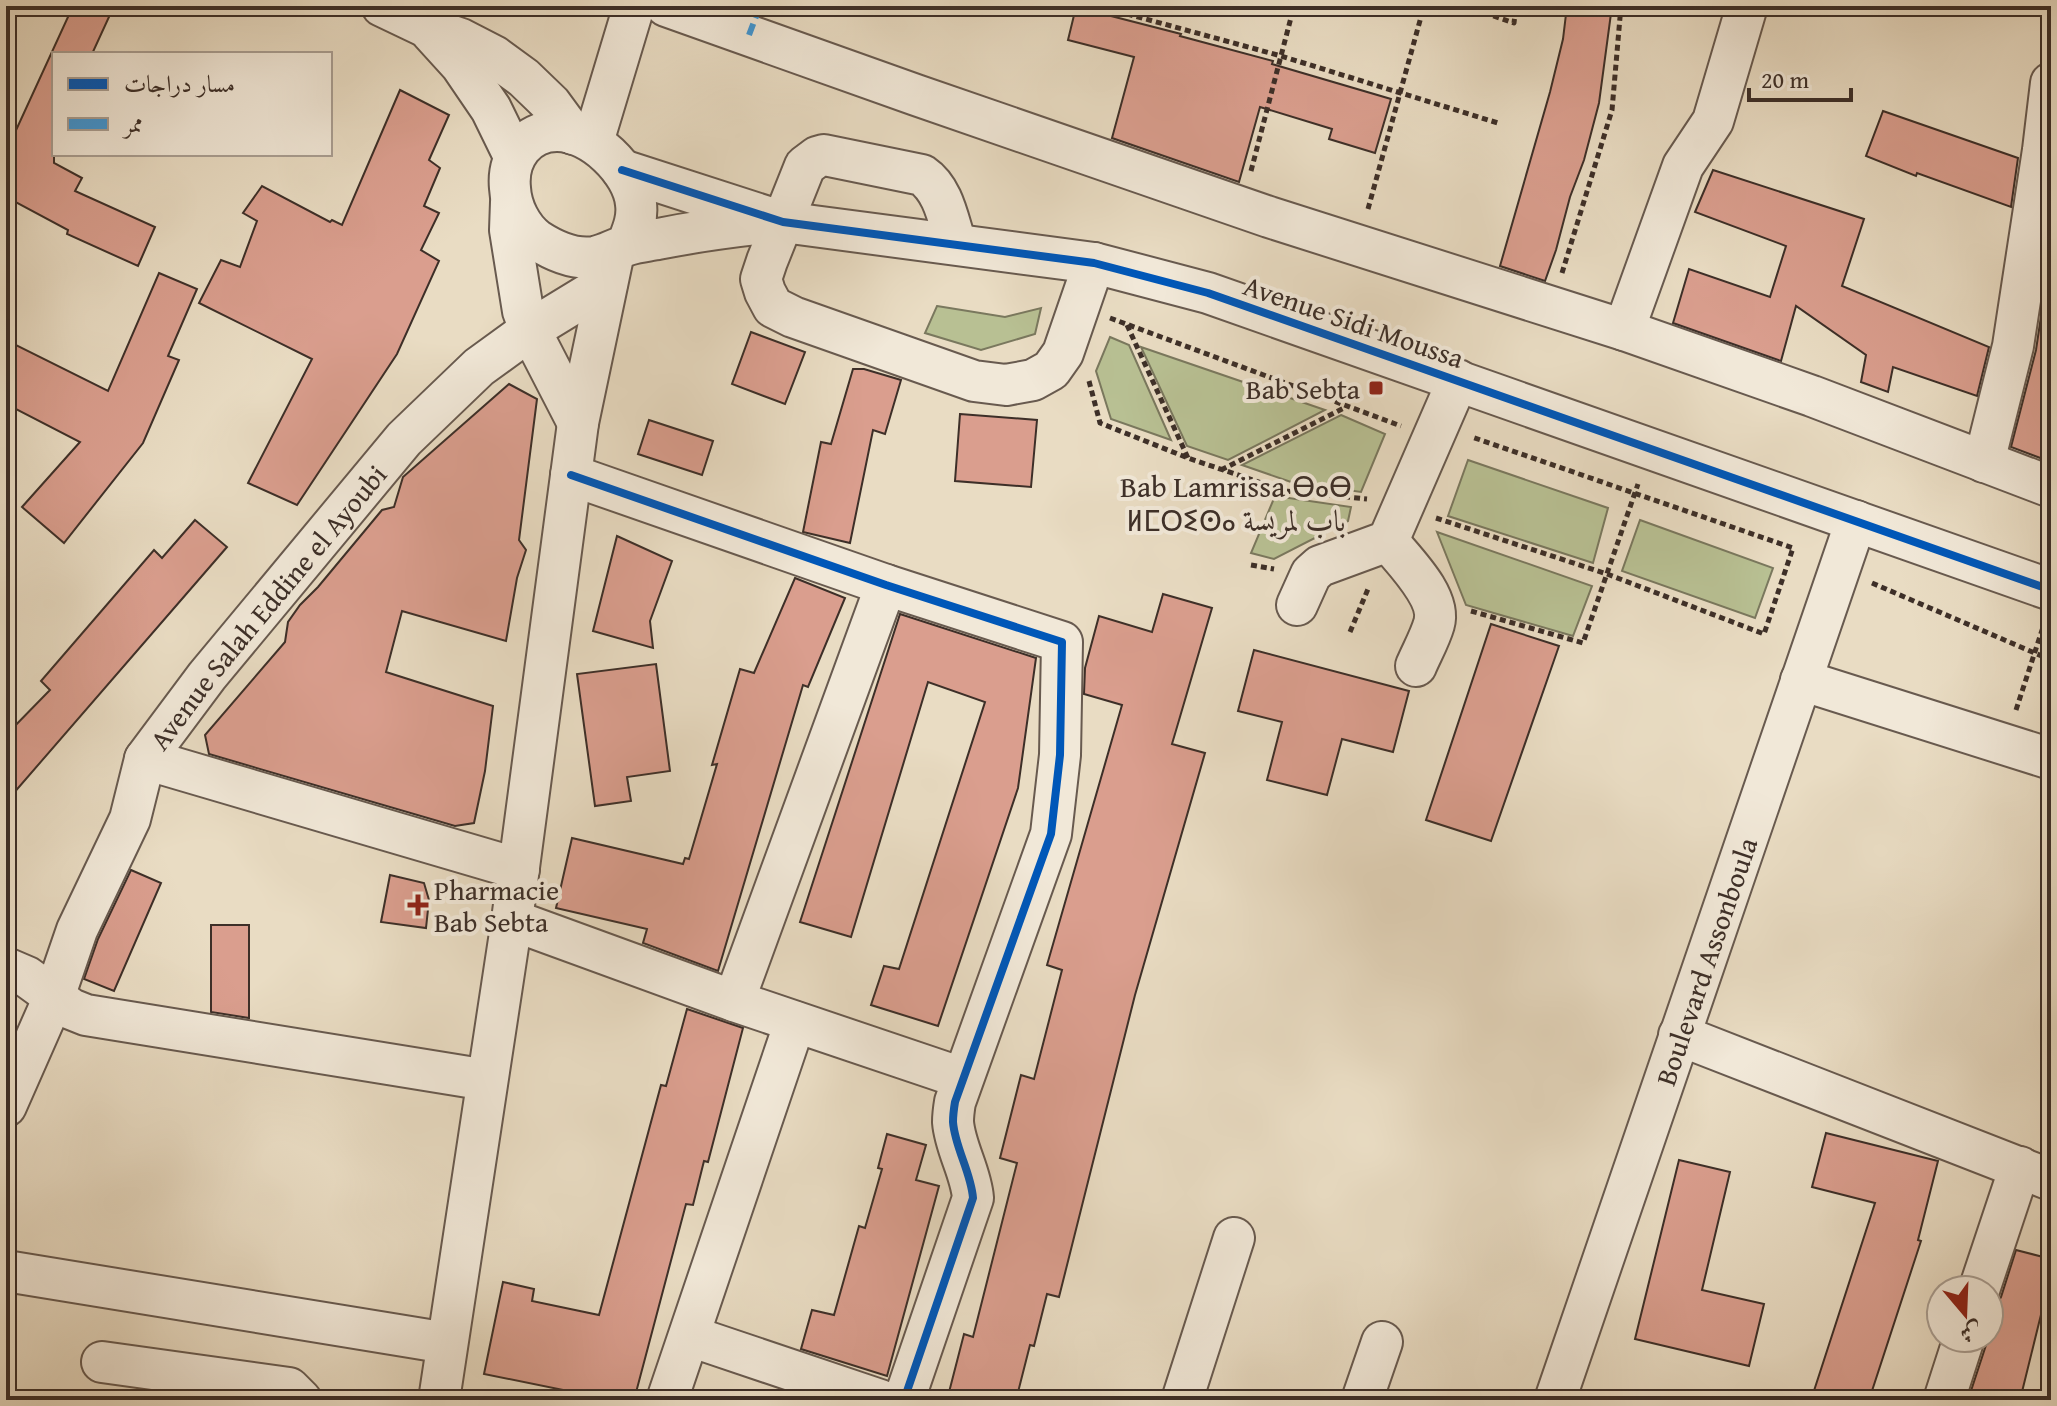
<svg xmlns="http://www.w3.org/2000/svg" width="2057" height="1406" viewBox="0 0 2057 1406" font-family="'Gentium Book Plus',Amiri,'Noto Sans Tifinagh',serif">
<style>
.green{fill:#b8c093;stroke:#7a785e;stroke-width:2}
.building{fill:#da9e8e;stroke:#3d2f28;stroke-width:2}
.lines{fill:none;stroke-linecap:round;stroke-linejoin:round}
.minor-casing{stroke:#685a4f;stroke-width:44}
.path{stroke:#3d2f28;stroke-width:5;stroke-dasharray:6 4;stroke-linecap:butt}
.minor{stroke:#f1e8d8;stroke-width:40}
.quiet{stroke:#3f97d6;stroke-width:6;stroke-dasharray:12 6;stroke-linecap:butt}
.cycleway-casing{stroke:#f1e8d8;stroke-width:13}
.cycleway{stroke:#0057b8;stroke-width:8}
.poi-dot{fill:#8f2418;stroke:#f1e8d8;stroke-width:3}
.labels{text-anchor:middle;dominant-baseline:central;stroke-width:8;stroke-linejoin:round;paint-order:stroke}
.street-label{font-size:28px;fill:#3d2f28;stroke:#f1e8d8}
.poi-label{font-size:28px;fill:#3d2f28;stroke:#f1e8d8;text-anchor:end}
.neighbourhood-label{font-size:30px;fill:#3d2f28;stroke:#f1e8d8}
</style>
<rect width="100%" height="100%" fill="#e9dcc3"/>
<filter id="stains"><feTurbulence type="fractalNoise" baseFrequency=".0025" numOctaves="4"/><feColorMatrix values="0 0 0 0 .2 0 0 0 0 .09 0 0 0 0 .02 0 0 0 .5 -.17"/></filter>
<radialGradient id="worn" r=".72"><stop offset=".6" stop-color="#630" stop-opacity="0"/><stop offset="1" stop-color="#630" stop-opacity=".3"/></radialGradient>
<g class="green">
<polygon points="937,306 1005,317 1041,308 1035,334 981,350 925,333"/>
<polygon points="1110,337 1129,345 1171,440 1111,419 1096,371"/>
<polygon points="1141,347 1325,410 1228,460 1187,446"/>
<polygon points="1341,415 1385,434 1361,492 1291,482 1242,465"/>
<polygon points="1468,460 1608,508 1593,563 1448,516"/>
<polygon points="1275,496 1351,507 1348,521 1274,559 1251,553"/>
<polygon points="1640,520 1773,568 1755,618 1622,571"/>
<polygon points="1437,532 1592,586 1573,636 1466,605"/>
</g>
<g class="building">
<polygon points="73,6 114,6 92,54 54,54 54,163 82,178 75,191 155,227 138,266 67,234 68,230 6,197 6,152"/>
<polygon points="1567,6 1612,6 1599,103 1584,160 1570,197 1556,250 1545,281 1500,266 1550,92 1563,39"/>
<polygon points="1076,7 1181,34 1180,36 1273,61 1272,64 1391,99 1375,153 1329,139 1332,129 1260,107 1239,182 1112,138 1134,57 1068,40"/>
<polygon points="400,90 449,115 429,160 440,168 424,206 439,213 421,250 439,261 397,354 297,505 248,483 312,359 199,303 221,260 240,267 257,221 243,213 262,186 330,222 332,220 342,225"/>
<polygon points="1883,111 2018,158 2011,207 1917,173 1916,176 1866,156"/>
<polygon points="1713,170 1864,219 1842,286 1989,347 1977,396 1893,367 1888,392 1861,382 1866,355 1796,306 1781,361 1673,323 1689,269 1770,297 1786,246 1695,212"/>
<polygon points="2051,250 2051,462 2011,447 2036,350"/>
<polygon points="159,273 197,289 168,356 179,360 143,443 64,543 22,507 80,442 6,404 6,340 108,391"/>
<polygon points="751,332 805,352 785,404 732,384"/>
<polygon points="853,369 864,369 901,380 885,434 873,430 850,543 803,532 821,442 831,444"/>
<polygon points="509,384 537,399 519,540 526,550 517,578 506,641 402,611 386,672 493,706 485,771 474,823 455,826 209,754 205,735 285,642 288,622 300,605 318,587 382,510 394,507 403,477"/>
<polygon points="960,414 1037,420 1031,487 955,481"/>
<polygon points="649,420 713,441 702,475 638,454"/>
<polygon points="195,520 227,547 6,802 6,735 50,690 41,681 154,550 162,558"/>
<polygon points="617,536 672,561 650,621 653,648 593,631"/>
<polygon points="795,578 845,598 808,687 803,685 718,971 643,943 647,929 556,908 572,838 683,864 685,858 689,859 717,764 712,765 740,669 754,673"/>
<polygon points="1163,594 1212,608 1172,744 1205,753 1135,995 1059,1297 1047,1294 1034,1346 1030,1345 1016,1400 947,1400 964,1334 973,1337 1017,1163 1000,1158 1021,1075 1034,1079 1062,970 1047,965 1122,705 1084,694 1085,668 1099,616 1152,632"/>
<polygon points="900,614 1036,658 1018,788 938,1026 871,1005 884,966 899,969 985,702 928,682 851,937 800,922"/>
<polygon points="1491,624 1559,646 1491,841 1426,820"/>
<polygon points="1254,650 1409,691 1393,752 1342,739 1327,795 1267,780 1282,722 1238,711"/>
<polygon points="656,664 670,771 627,777 631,801 595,806 577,674"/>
<polygon points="131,870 161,883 114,991 84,979 98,939"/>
<polygon points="390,875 424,883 429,900 426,928 381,922"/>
<polygon points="211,925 249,925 249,1018 211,1012"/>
<polygon points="687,1009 743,1028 708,1162 704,1161 693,1205 686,1204 634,1400 576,1400 578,1393 484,1374 503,1282 534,1289 532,1301 599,1315 661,1085 666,1086"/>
<polygon points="1826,1133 1938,1161 1918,1240 1921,1241 1869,1400 1811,1400 1875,1203 1812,1187"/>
<polygon points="887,1134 926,1145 916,1180 939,1186 887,1376 801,1349 812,1310 834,1315 859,1226 865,1228 882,1169 878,1168"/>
<polygon points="1679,1160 1730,1172 1702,1290 1764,1304 1749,1366 1635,1339"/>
<polygon points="2016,1250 2051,1259 2051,1274 2020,1400 1968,1400 1986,1345 1986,1338 1989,1338 1990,1309 1995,1307 2001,1297"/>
</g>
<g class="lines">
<defs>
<g id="minor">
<polyline points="382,6 426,27 461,39 494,56 524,78 551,104 573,134"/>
<polyline points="666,6 916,95 1269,217 1624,330 1812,396 2051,487"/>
<polyline points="431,32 461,65 491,109 514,156"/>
<polyline points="593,142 634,6"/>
<polyline points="622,170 783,222 1094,263 1208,293 2051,590"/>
<polyline points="511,202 510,230 523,311 530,330 578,423"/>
<path d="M956 244C948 220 944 190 922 175L824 155 817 157 805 166 767 261 761 279 765 292 773 307 793 317 974 381 1006 385 1033 380 1051 370 1063 353 1094 263"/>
<path d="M627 245C632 232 638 219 636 204 633 171 592 131 557 131 526 131 507 158 510 188 511 207 521 228 537 240 554 251 573 260 594 257 606 255 616 248 628 245 637 242 648 241 658 239 693 232 729 227 766 223"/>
<polyline points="1624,330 1683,166 1713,121 1747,6"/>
<polyline points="1984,462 2013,346 2043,150 2051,83"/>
<path d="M571 475 886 585 1062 642 1060 755 1051 834 955 1102C954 1108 953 1115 953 1122 955 1148 971 1172 973 1198L904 1400"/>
<path d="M1388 541C1404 561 1442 597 1434 624 1430 638 1422 652 1416 666"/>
<polyline points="1297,605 1311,574 1320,566 1388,541 1458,380"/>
<polyline points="1801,680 2051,759"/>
<polyline points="145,759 519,869"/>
<polyline points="512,920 734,1001 962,1078"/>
<polyline points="6,968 27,977 71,1009 86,1015 487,1080"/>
<polyline points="734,1001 886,585"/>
<polyline points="1679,1035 2051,1180"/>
<path id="s1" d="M6 1106 54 997 77 930 130 819 145 759 207 676 404 439 479 367 530 330 607 283"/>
<polyline points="6,1271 447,1343"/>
<polyline points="1979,1290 2020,1167"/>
<polyline points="690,1336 880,1400"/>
<polyline points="102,1362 289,1388 301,1400"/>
<polyline points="439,1400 512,920 578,423 614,252"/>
<polyline points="667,1400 795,1022"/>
<polyline points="1182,1400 1234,1238"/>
<polyline points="1362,1400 1382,1342"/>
<path id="s2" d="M1555 1400 1856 521"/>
<polyline points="1944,1400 1964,1338"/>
</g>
</defs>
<use href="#minor" class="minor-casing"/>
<g class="path">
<polyline points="1098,6 1281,56 1498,123"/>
<polyline points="1465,6 1514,23 1516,6"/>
<polyline points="1251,171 1294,6"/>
<polyline points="1368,209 1424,6"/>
<polyline points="1562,273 1612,110 1621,6"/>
<polyline points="1110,318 1401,426"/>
<polyline points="1127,325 1188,458"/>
<polyline points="1089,381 1100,423 1188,458 1285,491 1367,499"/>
<polyline points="1221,470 1346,407"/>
<polyline points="1436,518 1607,574 1764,634 1793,548 1472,437"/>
<polyline points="1251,565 1274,569"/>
<polyline points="1872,583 2051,660"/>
<polyline points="1471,611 1583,643 1638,484"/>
<polyline points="1350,632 1368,589"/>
<polyline points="2016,710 2044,624"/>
</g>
<use href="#minor" class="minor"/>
<polyline class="quiet" points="749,35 760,6"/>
<defs>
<g id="cycleway">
<polyline points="622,170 783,222 1094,263 1208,293 2051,590"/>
<path d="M571 475 886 585 1062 642 1060 755 1051 834 955 1102C954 1108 953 1115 953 1122 955 1148 971 1172 973 1198L904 1400"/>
</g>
</defs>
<use href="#cycleway" class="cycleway-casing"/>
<use href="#cycleway" class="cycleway"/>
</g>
<g class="poi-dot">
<rect x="1368" y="380" width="16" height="16" rx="4"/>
<path d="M414 893h8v8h8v8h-8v8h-8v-8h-8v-8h8z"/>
</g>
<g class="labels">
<g class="street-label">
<text transform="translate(1354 321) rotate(19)">Avenue Sidi Moussa</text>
<text stroke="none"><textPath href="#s1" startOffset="570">Avenue Salah Eddine el Ayoubi</textPath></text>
<text stroke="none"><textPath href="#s2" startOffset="464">Boulevard Assonboula</textPath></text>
</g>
<g class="poi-label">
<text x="1360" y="388">Bab Sebta</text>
<text x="434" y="889" text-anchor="start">Pharmacie<tspan x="434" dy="32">Bab Sebta</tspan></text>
</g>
<g class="neighbourhood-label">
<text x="1236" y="486">Bab Lamrissa ⴱⴰⴱ<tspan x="1236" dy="34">ⵍⵎⵔⵉⵙⴰ باب لمريسة</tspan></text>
</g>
</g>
<rect width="2057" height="1406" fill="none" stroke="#e9dcc3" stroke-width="32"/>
<rect x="8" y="8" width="2041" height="1390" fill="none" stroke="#3d2f28" stroke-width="4"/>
<rect x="16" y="16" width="2025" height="1374" fill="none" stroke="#3d2f28" stroke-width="2"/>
<rect x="52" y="52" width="280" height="104" fill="#f1e8d8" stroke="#a99e92" stroke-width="2"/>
<rect x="68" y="78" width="40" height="12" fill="#0057b8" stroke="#a99e92" stroke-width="2"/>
<text x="124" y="92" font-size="24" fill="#3d2f28">مسار دراجات</text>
<rect x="68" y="118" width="40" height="12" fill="#3f97d6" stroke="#a99e92" stroke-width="2"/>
<text x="124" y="132" font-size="24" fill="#3d2f28">ممر</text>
<g transform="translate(1965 1314) rotate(161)"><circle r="38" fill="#f1e8d8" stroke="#a99e92" stroke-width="2"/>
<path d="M0-6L14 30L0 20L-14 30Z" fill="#8f2418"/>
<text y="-12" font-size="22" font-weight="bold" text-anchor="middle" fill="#3d2f28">ش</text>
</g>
<path d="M1749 88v12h102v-12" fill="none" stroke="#3d2f28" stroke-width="4"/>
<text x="1761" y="88" font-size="24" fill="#3d2f28" stroke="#f1e8d8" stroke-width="6" paint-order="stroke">20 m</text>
<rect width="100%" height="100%" filter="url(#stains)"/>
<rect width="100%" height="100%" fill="url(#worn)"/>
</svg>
